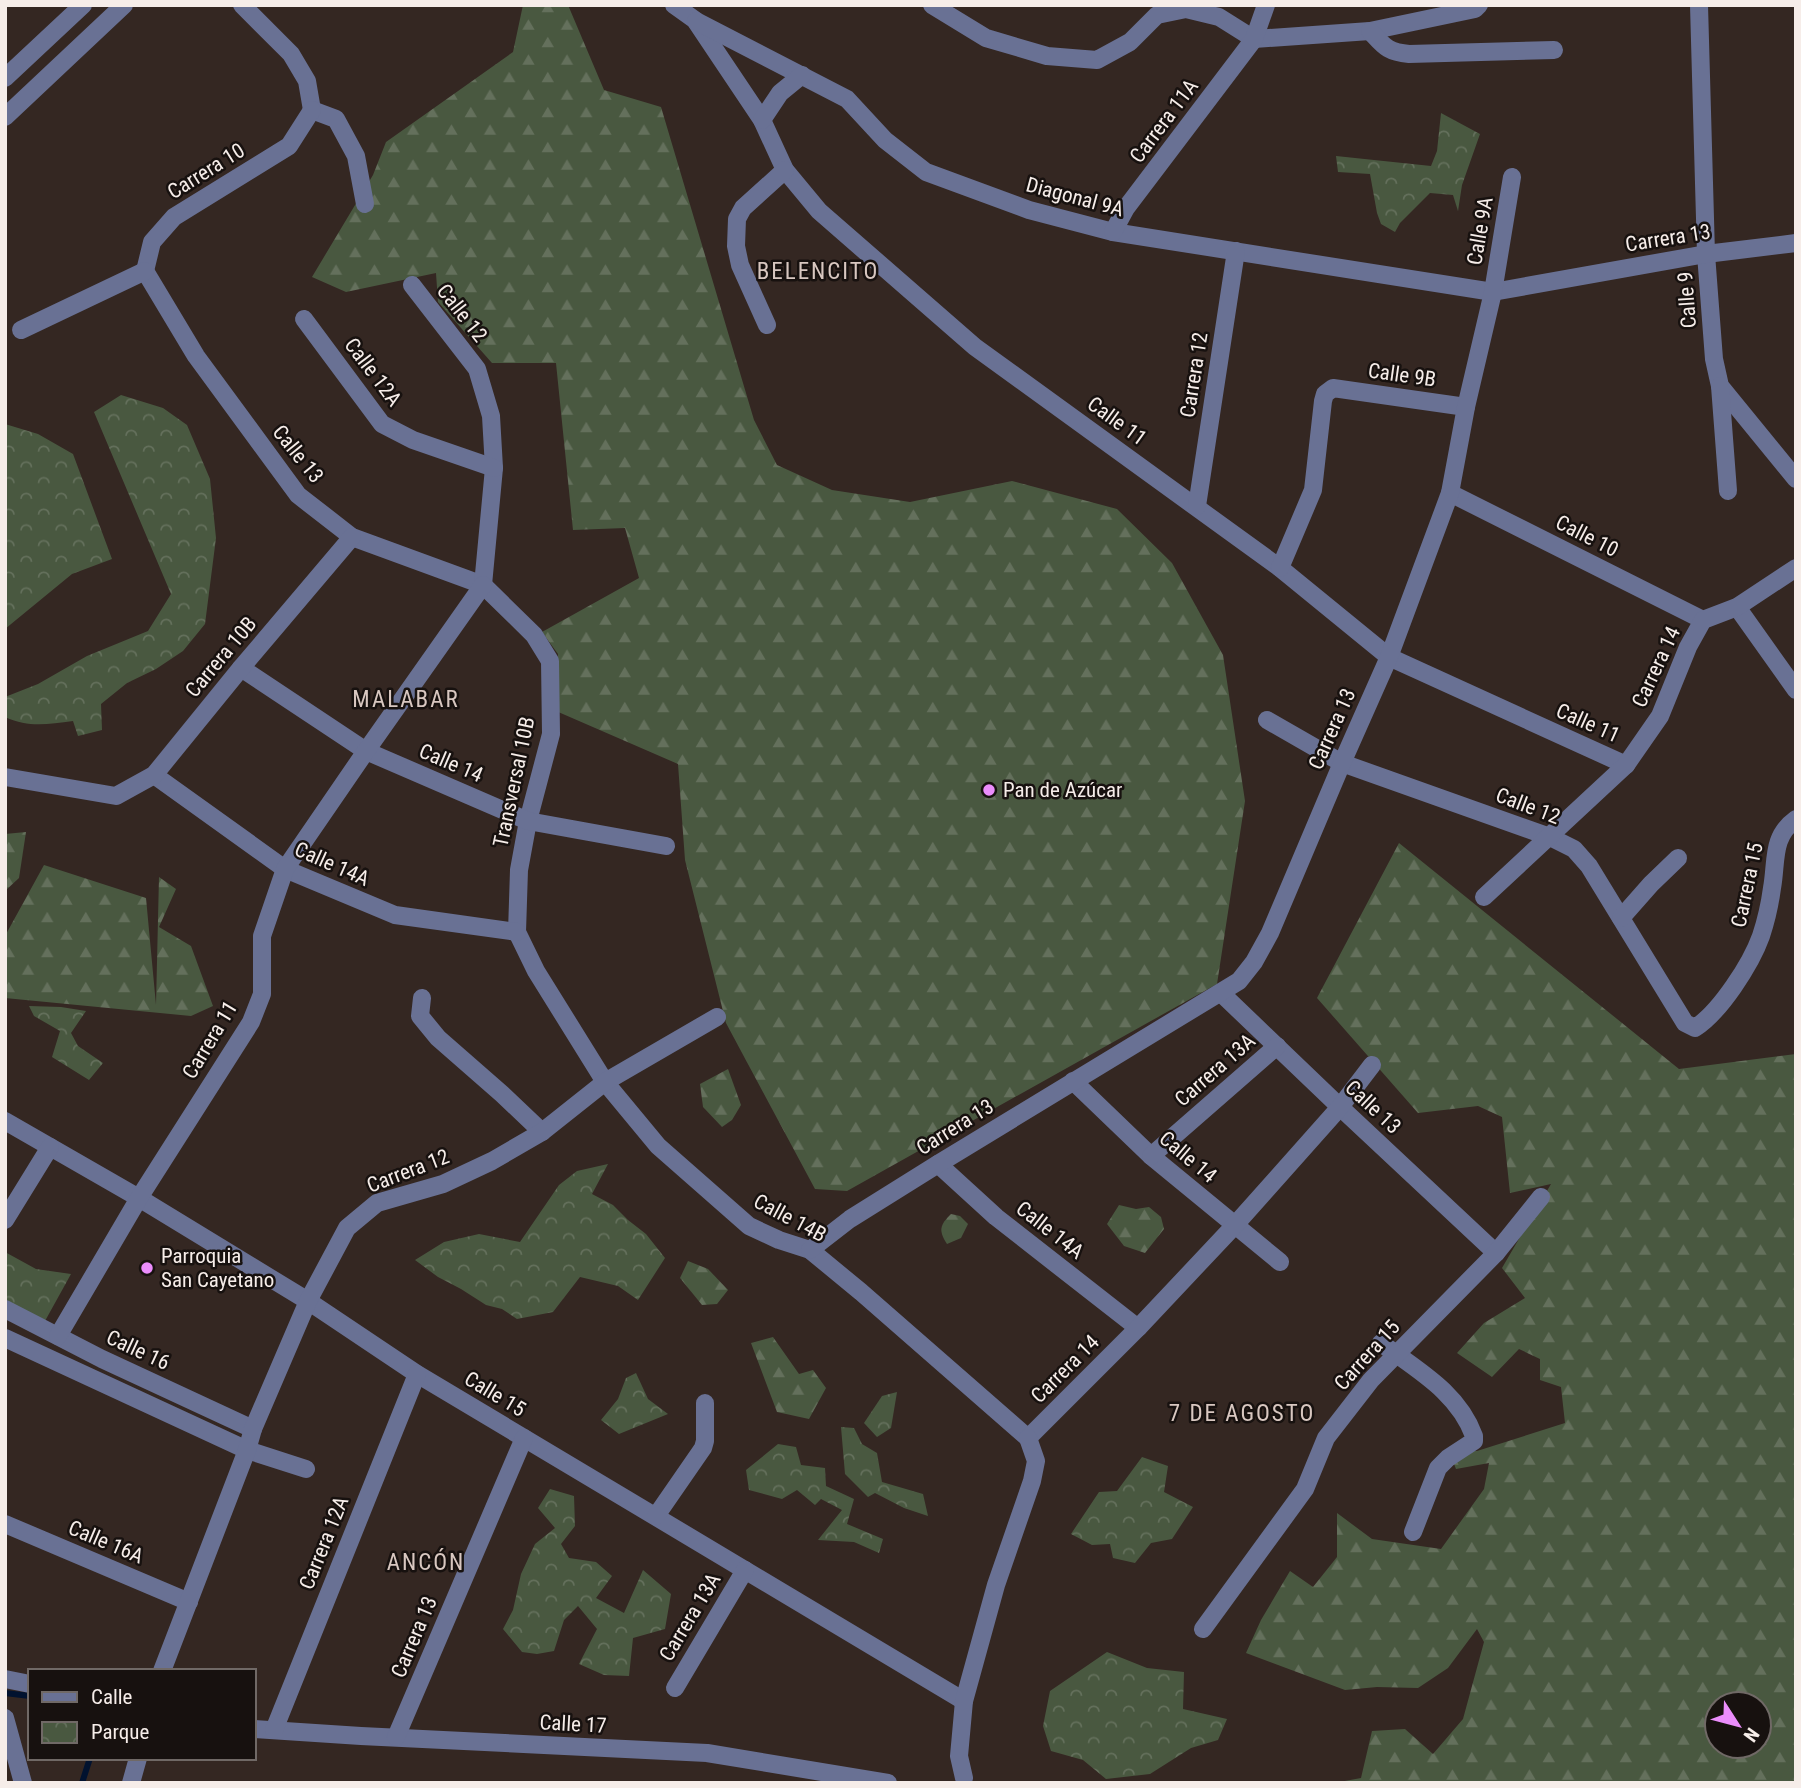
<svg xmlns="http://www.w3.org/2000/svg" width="1801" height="1788" viewBox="0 0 1801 1788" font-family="'Roboto Condensed',sans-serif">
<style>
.forest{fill:url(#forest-firs);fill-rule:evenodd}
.park{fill:url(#park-crowns)}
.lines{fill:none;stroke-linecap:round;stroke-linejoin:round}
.stream{stroke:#01122f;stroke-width:6}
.minor{stroke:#697194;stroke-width:18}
.poi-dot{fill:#eb8dfb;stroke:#17110f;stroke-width:2.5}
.labels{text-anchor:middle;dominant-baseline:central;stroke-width:5;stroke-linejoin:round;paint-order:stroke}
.street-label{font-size:21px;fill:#f6ede9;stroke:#17110f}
.poi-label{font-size:21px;fill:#f6ede9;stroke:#17110f;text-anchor:start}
.neighbourhood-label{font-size:23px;letter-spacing:2px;fill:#d8c7c0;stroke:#17110f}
</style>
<defs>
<pattern id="forest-firs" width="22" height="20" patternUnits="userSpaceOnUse" patternTransform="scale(1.75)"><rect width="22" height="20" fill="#495840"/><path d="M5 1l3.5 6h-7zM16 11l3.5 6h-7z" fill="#64705c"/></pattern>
<pattern id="park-crowns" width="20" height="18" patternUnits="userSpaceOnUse" patternTransform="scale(1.75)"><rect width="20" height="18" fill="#495840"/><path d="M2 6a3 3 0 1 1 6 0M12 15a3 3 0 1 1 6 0" fill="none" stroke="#64705c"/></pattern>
</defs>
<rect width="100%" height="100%" fill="#342722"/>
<g class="forest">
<polygon points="523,5 568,5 604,90 661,107 754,420 777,465 832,490 910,502 1012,481 1117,509 1172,563 1223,655 1245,801 1217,984 847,1191 815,1189 726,1023 685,860 678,764 556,711 558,654 542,632 639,578 625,528 573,530 556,363 492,363 438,302 436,273 346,292 312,277 373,175 386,142 513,52"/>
<polygon points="26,832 19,878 5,891 5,834"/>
<path d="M1399 843 1679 1069 1796 1054V1783H1334L1361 1778 1372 1731 1405 1729 1433 1754 1463 1719 1484 1642 1477 1629 1448 1668 1418 1688 1377 1687 1345 1690 1246 1653 1261 1620 1290 1571 1313 1587 1337 1557V1513L1372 1539 1441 1549 1484 1489 1489 1463 1456 1469 1449 1451H1477L1565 1423 1561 1387 1540 1380V1359L1519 1349 1492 1377 1457 1353 1484 1323 1525 1298 1502 1268 1551 1184 1510 1193 1502 1117 1478 1106 1418 1113 1317 998ZM1717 1704H1759V1746H1717Z"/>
<polygon points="44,865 146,898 156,1005 159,877 176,889 159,927 191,946 213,1006 191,1016 5,998 5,936"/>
<polygon points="728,1069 741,1105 732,1120 722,1127 703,1107 700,1084"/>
<polygon points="1119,1205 1136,1209 1149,1207 1161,1217 1164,1229 1145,1253 1124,1246 1107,1224"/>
<path d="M951 1214 960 1216 968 1224 961 1238 947 1244C938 1230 940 1225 951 1214Z"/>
<polygon points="688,1261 708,1269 728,1290 717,1304 702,1305 680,1278"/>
<polygon points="773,1337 799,1374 813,1370 826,1388 809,1419 777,1412 751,1343"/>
</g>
<g class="park">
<polygon points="1441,113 1480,134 1462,185 1458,211 1453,195 1430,193 1400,223 1395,232 1381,224 1377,213 1370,174 1338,172 1336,156 1431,166 1437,151"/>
<path d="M121 395 163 408 187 425 210 479 216 538 205 624 183 651 156 669 127 683 101 704 102 730 78 736 73 721C47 724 30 728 5 717V697L38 684 87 656 148 631 171 594 94 412Z"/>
<polygon points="5,424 38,434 73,454 112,559 72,574 5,629"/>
<polygon points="29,1006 61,1007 86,1011 71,1033 78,1046 103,1063 89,1080 52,1057 60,1031 34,1016"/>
<polygon points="608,1164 592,1194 613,1205 628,1220 646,1234 665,1258 638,1300 618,1286 580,1277 553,1312 517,1319 502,1309 486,1305 461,1289 438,1277 415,1260 444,1242 479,1234 520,1242 559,1185 577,1171"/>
<polygon points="5,1252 36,1269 71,1274 40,1330 5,1311"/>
<polygon points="636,1373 648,1399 668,1414 619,1434 601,1420 618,1399 626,1378"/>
<polygon points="897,1392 891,1428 877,1437 864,1423 882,1396"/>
<polygon points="841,1427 854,1428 862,1444 877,1453 882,1482 923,1494 928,1516 904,1508 875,1493 868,1497 845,1474"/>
<polygon points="778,1444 796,1447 801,1465 825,1468 826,1486 854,1499 847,1524 883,1539 879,1553 854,1542 818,1540 842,1510 821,1499 815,1505 797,1490 782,1499 749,1490 746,1470"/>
<polygon points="1142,1457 1168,1466 1164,1492 1193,1507 1172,1539 1151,1543 1135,1563 1113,1558 1110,1544 1092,1545 1071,1534 1099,1492 1117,1491"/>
<polygon points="550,1489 574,1496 575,1526 561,1544 569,1558 596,1562 612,1576 596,1598 624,1613 643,1570 671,1594 665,1629 633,1638 629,1676 604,1675 579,1664 597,1629 578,1606 564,1620 554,1651 537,1654 522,1652 503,1629 513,1610 521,1574 535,1544 555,1528 538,1508"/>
<polygon points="1107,1652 1147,1668 1184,1672 1183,1709 1227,1719 1218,1740 1191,1748 1150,1774 1106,1779 1083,1760 1051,1751 1043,1726 1050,1691"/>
</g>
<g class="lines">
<g class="stream">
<polyline points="5,1693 30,1696"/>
<polyline points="82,1783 90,1758"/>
</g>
<g class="minor">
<polyline points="242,5 291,54 307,81 312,110"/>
<polyline points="674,5 695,20 762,120 785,170 819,211 975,347 1280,568 1389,657 1626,765"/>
<polyline points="932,5 986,38 1047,56 1097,60 1130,42 1157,15 1186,9 1219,17 1254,39 1370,31 1475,9 1479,5"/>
<polyline points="1699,5 1706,254 1714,359 1720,386 1796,479"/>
<polyline points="696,21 847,99 885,140 926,172 1029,210 1113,232 1493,292 1706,254 1796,243"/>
<path d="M1370 31C1384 46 1387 52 1409 54L1554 50"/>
<polyline points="5,78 83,5"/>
<polyline points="312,110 336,119 356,156 365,204"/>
<polyline points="5,117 124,5"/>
<polyline points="762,120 780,93 802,75"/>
<polyline points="1113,232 1126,208 1254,39 1266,5"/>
<polyline points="145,271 196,356 298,495 352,537 483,585 534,635 550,661 551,734 528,821 519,870 517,932 536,971 605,1082 658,1146 749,1226 779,1240 810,1250 861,1292 1028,1438"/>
<polyline points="145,271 152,242 174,217 289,146 312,110"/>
<polyline points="412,285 477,369 491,416 494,468 483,585"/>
<polyline points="304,319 382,424 413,440 494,468"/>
<polyline points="767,325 740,265 736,246 737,219 743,208 785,170"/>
<polyline points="21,330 145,271"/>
<polyline points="1720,386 1728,491"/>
<polyline points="1450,493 1703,620"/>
<polyline points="1197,506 1236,251"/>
<polyline points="1280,568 1313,490 1323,401 1325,394 1333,388 1466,407"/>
<polyline points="1737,607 1796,690"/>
<polyline points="241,668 366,751 528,821 666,846"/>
<path d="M1267 720 1342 763 1550 837 1574 849 1589 866 1685 1023 1695 1028C1720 1012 1751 964 1761 936 1766 921 1770 903 1772 888 1777 861 1771 837 1796 819"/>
<polyline points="154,775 285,869 395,915 517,932"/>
<polyline points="5,777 116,796 154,775 241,668 352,537"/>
<polyline points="1484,897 1626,765 1660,716 1688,647 1703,620 1737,607 1796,568"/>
<polyline points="1621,918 1651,884 1678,858"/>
<polyline points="1221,993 1340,1107 1496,1253"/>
<polyline points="422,998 420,1016 438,1038 502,1094 542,1132"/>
<polyline points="1073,1081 1151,1156 1280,1262"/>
<polyline points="5,1121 139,1198 308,1301 417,1374 964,1701"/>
<polyline points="1151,1156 1277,1046"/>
<polyline points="938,1164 996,1217 1138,1328"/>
<polyline points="5,1220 50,1147"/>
<polyline points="810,1250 850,1219 938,1164 1239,981 1254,962 1270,933 1342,763 1389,657 1450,493 1466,407 1493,292 1512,177"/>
<polyline points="5,1309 102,1359 253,1429"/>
<polyline points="58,1336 139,1198 251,1022 262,994 262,936 285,869 366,751 483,585"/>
<polyline points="5,1338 247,1450 306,1469"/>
<path d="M1381 1343C1417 1370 1458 1392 1474 1436V1441L1448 1458 1438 1468 1413 1532"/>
<polyline points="1028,1438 1138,1328 1235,1225 1340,1107 1372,1065"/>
<polyline points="656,1516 703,1448 705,1441 705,1403"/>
<polyline points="5,1524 189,1602"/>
<polyline points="1203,1629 1305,1489 1326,1438 1371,1380 1496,1253 1541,1197"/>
<polyline points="162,1671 247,1450 253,1429 308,1301 347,1228 377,1203 443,1184 492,1161 542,1132 605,1082 717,1017"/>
<polyline points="5,1679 30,1684"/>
<polyline points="675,1688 745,1570"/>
<polyline points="5,1718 23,1783"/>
<polyline points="254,1729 361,1736 707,1753 888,1783"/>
<polyline points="274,1730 417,1374"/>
<polyline points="396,1737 524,1438"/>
<polyline points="964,1778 959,1756 964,1701 996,1585 1032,1481 1036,1461 1028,1438"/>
<polyline points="131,1783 138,1758"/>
</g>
</g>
<g class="poi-dot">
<circle cx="989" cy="790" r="7"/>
<circle cx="147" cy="1268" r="7"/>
</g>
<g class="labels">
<g class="street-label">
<text transform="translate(1164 121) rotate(-53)">Carrera 11A</text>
<text transform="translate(206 171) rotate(-32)">Carrera 10</text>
<text transform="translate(1075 197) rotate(15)">Diagonal 9A</text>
<text transform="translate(1480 231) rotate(-80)">Calle 9A</text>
<text transform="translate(1668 238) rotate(-9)">Carrera 13</text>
<text transform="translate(1687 300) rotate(-94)">Calle 9</text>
<text transform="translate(462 313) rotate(52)">Calle 12</text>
<text transform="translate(373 372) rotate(53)">Calle 12A</text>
<text transform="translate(1194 375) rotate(-81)">Carrera 12</text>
<text transform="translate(1402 375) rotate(8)">Calle 9B</text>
<text transform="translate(1117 421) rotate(36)">Calle 11</text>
<text transform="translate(298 454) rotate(51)">Calle 13</text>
<text transform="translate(1587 536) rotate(27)">Calle 10</text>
<text transform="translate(221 657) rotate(-50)">Carrera 10B</text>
<text transform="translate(1656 667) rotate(-65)">Carrera 14</text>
<text transform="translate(1588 723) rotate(24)">Calle 11</text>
<text transform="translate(1332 729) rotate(-66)">Carrera 13</text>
<text transform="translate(451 763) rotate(23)">Calle 14</text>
<text transform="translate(514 782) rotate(-78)">Transversal 10B</text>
<text transform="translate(1528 806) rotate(21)">Calle 12</text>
<text transform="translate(332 864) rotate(24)">Calle 14A</text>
<text transform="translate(1747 885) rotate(-78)">Carrera 15</text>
<text transform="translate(210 1040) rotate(-59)">Carrera 11</text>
<text transform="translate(1215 1070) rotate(-41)">Carrera 13A</text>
<text transform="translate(1373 1107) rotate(43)">Calle 13</text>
<text transform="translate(955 1127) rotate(-32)">Carrera 13</text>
<text transform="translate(1188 1157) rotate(40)">Calle 14</text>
<text transform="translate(408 1171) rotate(-21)">Carrera 12</text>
<text transform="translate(790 1218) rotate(28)">Calle 14B</text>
<text transform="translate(1050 1230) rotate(38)">Calle 14A</text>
<text transform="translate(138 1350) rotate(25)">Calle 16</text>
<text transform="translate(1367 1355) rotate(-48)">Carrera 15</text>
<text transform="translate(1065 1369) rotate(-45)">Carrera 14</text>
<text transform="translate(495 1394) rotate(31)">Calle 15</text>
<text transform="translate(106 1542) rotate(23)">Calle 16A</text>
<text transform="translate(324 1543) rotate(-68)">Carrera 12A</text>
<text transform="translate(690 1617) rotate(-59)">Carrera 13A</text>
<text transform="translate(414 1637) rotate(-67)">Carrera 13</text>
<text transform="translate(573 1724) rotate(3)">Calle 17</text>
</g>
<g class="poi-label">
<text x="1003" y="790">Pan de Azúcar</text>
<text x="161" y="1256">Parroquia<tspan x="161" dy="24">San Cayetano</tspan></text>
</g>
<g class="neighbourhood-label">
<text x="818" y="271">BELENCITO</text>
<text x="406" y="699">MALABAR</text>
<text x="1242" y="1413">7 DE AGOSTO</text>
<text x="426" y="1562">ANCÓN</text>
</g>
</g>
<rect width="1801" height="1788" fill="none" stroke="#f6ede9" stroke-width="14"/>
<rect x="28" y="1669" width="228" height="91" fill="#17110f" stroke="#706966" stroke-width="2"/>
<rect x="42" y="1692" width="35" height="10" fill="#697194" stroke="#706966" stroke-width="2"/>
<text x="91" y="1704" font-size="21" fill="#f6ede9">Calle</text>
<rect x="42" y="1722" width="35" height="21" fill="url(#park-crowns)" stroke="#706966" stroke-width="2"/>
<text x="91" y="1739" font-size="21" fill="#f6ede9">Parque</text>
<g transform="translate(1738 1725) rotate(126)"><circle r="33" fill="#17110f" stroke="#706966" stroke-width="2"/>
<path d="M0-5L12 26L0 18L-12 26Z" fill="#eb8dfb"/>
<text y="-10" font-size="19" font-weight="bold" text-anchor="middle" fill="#f6ede9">N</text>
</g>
</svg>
